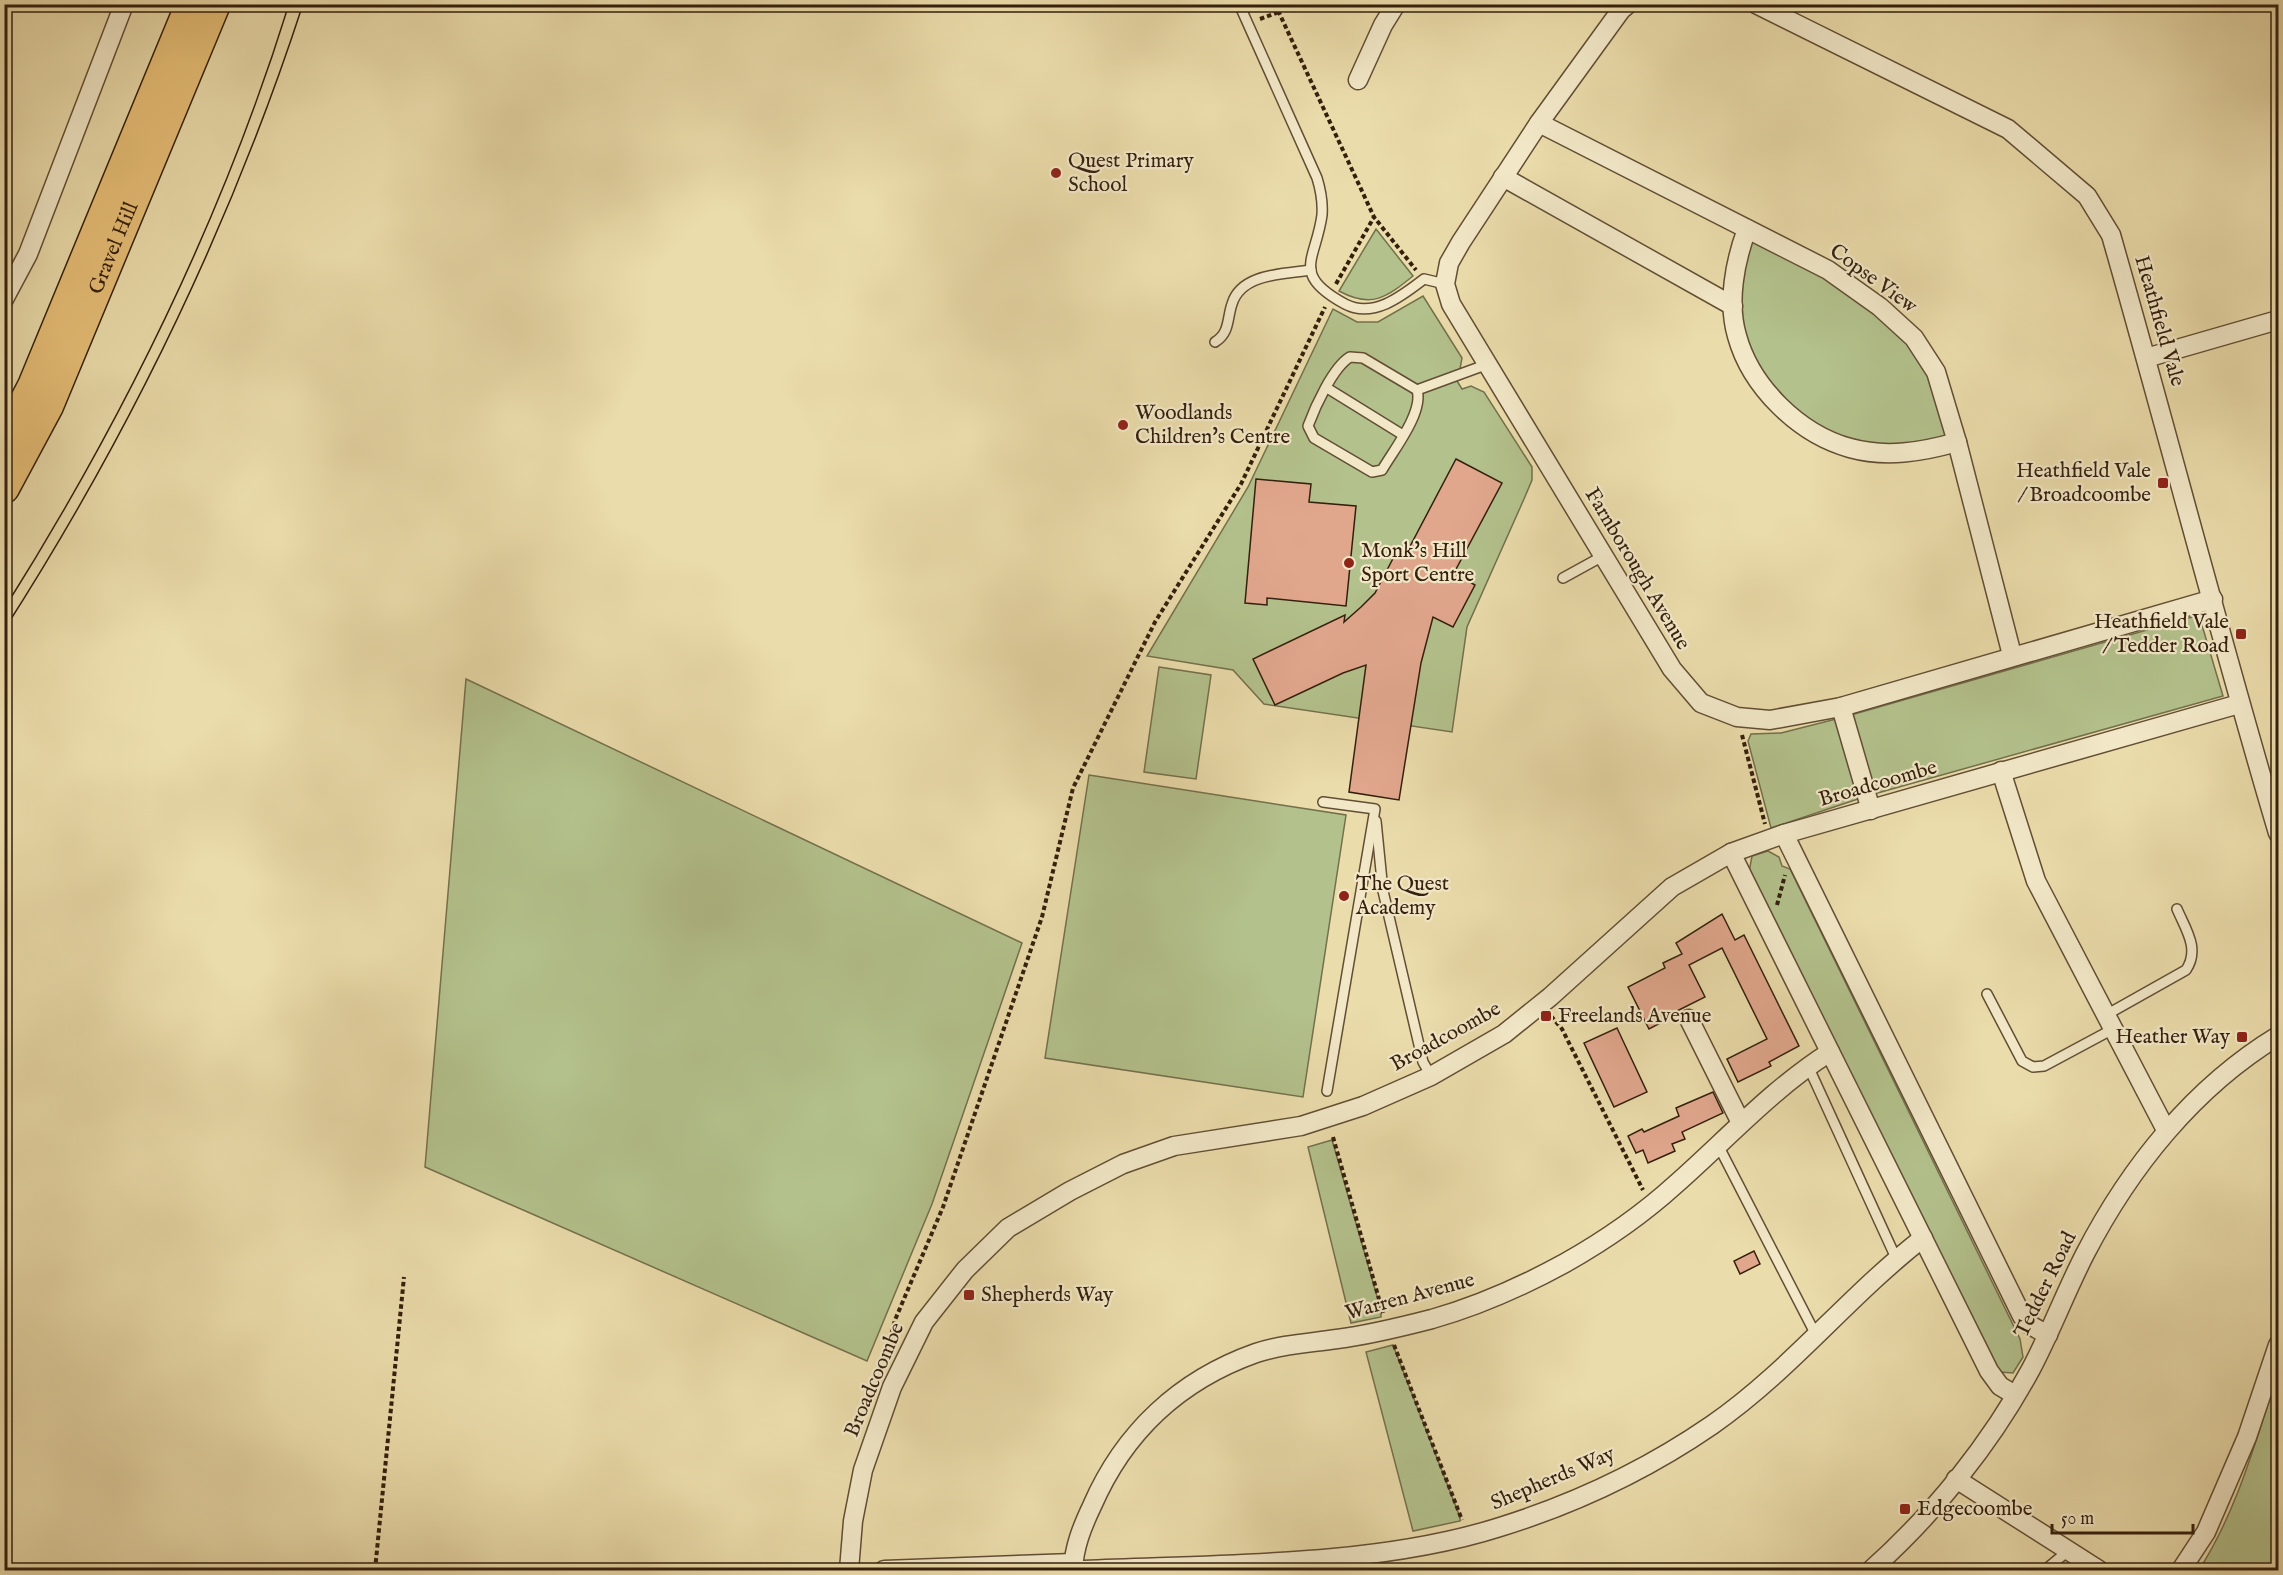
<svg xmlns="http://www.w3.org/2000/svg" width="2283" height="1575" viewBox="0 0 2283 1575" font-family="'IM FELL English',serif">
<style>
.green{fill:#b3c18c;stroke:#74704c;stroke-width:1.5}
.building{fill:#e1a78d;stroke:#341f0d;stroke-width:1.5}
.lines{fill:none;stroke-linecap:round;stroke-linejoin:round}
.service-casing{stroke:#624e34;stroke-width:12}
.minor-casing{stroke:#624e34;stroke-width:21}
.primary-casing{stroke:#341f0d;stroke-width:33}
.path{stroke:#341f0d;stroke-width:4;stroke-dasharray:4.5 3;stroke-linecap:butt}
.service{stroke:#f2e8c8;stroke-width:9}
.minor{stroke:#f2e8c8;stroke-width:18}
.primary{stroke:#e6be76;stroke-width:30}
.tram{stroke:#341f0d;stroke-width:1.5}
.poi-dot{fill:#8f2418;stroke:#f2e8c8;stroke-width:2}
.labels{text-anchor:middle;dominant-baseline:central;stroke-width:4.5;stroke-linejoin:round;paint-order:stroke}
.poi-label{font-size:21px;fill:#341f0d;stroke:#f2e8c8;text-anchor:start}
.street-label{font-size:21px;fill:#341f0d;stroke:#f2e8c8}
</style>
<rect width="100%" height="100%" fill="#ebdcab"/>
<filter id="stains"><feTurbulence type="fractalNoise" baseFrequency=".00333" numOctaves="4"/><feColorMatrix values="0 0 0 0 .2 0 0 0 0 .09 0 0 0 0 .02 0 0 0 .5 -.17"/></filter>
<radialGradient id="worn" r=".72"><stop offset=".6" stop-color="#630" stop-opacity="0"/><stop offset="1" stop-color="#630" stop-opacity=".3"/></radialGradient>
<g class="green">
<path d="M1376 229 1413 276C1387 297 1372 309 1339 291Z"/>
<polygon points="1747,229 1828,270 1914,338 1957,442 1849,448 1769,394 1733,306"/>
<polygon points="1423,296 1462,358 1460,369 1452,373 1462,389 1471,386 1484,392 1532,467 1532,480 1524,499 1467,627 1452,732 1264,704 1233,670 1147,656 1248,487 1333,309 1357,322 1378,322"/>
<polygon points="2199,615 2223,696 1867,796 1771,828 1748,741 1751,734 1781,733 1844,717"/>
<polygon points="1159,667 1211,675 1196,779 1144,772"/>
<polygon points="466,679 1022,943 932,1204 867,1361 425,1167"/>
<polygon points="1089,775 1346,815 1303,1097 1045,1058"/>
<polygon points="1768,851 1779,857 1782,866 1790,869 2020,1339 2023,1357 2013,1373 2000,1372 1749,872 1752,856"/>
<polygon points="1332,1140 1381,1310 1381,1317 1351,1323 1308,1147"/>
<polygon points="1393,1345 1460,1517 1460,1521 1413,1531 1366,1352"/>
<path d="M2278 1373V1570H2199C2238 1509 2255 1442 2278 1373Z"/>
</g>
<g class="building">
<polygon points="1456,459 1502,483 1454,573 1475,585 1453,627 1433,617 1421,663 1399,800 1349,792 1366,665 1343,673 1275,705 1253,659 1345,615 1344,622 1361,607 1375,593 1399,547 1407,552"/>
<polygon points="1256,479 1311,484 1309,502 1356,506 1346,606 1267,598 1267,605 1245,603"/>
<polygon points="1722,914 1735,940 1744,935 1799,1046 1769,1062 1771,1066 1738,1082 1727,1059 1767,1039 1722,948 1689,965 1705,997 1669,1015 1670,1018 1649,1029 1628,987 1665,968 1663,963 1682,954 1676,943"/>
<polygon points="1617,1028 1647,1092 1614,1107 1584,1043"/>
<polygon points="1713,1092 1723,1113 1682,1132 1685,1139 1672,1144 1675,1151 1648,1163 1643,1150 1636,1153 1628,1136 1642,1129 1644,1132 1679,1116 1676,1108"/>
<polygon points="1754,1251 1760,1264 1740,1274 1734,1261"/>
</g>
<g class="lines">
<defs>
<g id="service">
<path d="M1239 4 1317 178C1321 191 1323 201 1322 215 1316 260 1290 274 1345 304 1373 319 1402 296 1424 279L1445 284"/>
<path d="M1215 342C1230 333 1227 318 1232 304 1241 273 1285 274 1311 270"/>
<path d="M1350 357 1363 358 1417 390C1424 412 1393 451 1382 470L1372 472 1314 438 1308 426C1315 407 1333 367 1350 357Z"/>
<polyline points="1327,388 1403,435"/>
<polyline points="1417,390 1488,364"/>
<polyline points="1563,578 1603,556"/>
<polyline points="1323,802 1375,809 1327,1091"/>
<polyline points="1376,821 1383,891 1423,1062 1431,1076"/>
<polyline points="1987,994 2022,1061 2033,1067 2044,1066 2113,1029"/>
<path d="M2106 1015 2186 970C2200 949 2186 930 2177 909"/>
<polyline points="1808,1066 1896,1258"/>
<polyline points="1718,1145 1817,1337"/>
<polyline points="2045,1570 2068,1551"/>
</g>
<g id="minor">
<polyline points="1628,4 1621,10 1539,123 1461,242 1449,263 1445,284 1451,304 1672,669 1701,703 1737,717 1770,720 1841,707 2213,599"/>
<path d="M1756 4 2008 129 2087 196 2111 235C2168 434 2219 635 2278 833"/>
<polyline points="1358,80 1383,25 1396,4"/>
<polyline points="1539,123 1828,270 1880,307 1914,338 1936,372 1957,442 2012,655"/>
<polyline points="1503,177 1733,306"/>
<path d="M1747 229C1735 261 1727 302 1737 336 1751 387 1799 434 1850 448 1886 458 1922 452 1957 442"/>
<polyline points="4,299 28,254 124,4"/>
<polyline points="2146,358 2278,320"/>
<polyline points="1841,707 1871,810"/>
<polyline points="2001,771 2036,881 2166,1130"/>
<polyline points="1784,834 2022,1316 2030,1325 2048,1335"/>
<polyline points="1731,853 1989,1371 2000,1386 2015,1395"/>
<polyline points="1689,1019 1741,1123"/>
<polyline points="1956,1479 2099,1570"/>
<polyline points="849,1570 853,1521 863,1470 892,1387 924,1322 965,1270 1008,1228 1070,1191 1123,1164 1174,1146 1301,1126 1363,1106 1431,1076 1504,1034 1550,997 1672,887 1731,853 1784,834 2239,704"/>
<polyline points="884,1570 1073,1563"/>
<path d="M1073 1570C1074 1547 1082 1527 1092 1506 1124 1432 1180 1380 1256 1353 1283 1344 1310 1343 1337 1339 1369 1335 1401 1327 1432 1319 1478 1306 1523 1286 1565 1263 1604 1241 1643 1214 1676 1184 1727 1139 1772 1089 1830 1052"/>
<path d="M1084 1570C1215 1564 1375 1567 1500 1527 1574 1504 1648 1469 1712 1425 1790 1371 1848 1296 1923 1238"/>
<path d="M1871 1570C1934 1514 1991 1443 2031 1369 2051 1331 2066 1291 2085 1254 2130 1167 2194 1087 2278 1036"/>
<polyline points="2181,1570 2206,1532 2247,1437 2278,1345"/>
</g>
<g id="primary">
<polyline points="4,442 33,386 191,4"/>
<path id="s1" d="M4 488 48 406 215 4"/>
</g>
</defs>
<use href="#service" class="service-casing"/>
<use href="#minor" class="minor-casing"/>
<use href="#primary" class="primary-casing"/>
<g class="path">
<polyline points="1275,4 1374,217 1416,270"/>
<polyline points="1260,19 1279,12"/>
<polyline points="1336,284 1374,217"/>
<polyline points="1742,735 1765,824"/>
<polyline points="1777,905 1785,875"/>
<polyline points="1551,1016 1562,1029 1643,1190"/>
<polyline points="1333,1137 1383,1313"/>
<polyline points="1394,1345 1462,1520"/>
<polyline points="886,1355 895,1320 943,1207 1042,917 1073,788 1155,622 1241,484 1325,307"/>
<polyline points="375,1570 404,1277"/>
</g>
<use href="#service" class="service"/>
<use href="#minor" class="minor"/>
<use href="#primary" class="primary"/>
<g class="tram">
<path d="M4 609C123 420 223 217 289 4"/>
<path d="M4 630C129 435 231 225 303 4"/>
</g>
</g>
<g class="poi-dot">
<circle cx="1056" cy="173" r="6"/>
<circle cx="1123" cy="425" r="6"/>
<rect x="2157" y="477" width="12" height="12" rx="3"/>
<circle cx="1349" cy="563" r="6"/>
<rect x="2235" y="628" width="12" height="12" rx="3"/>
<circle cx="1344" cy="896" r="6"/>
<rect x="1540" y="1010" width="12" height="12" rx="3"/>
<rect x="2236" y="1031" width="12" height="12" rx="3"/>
<rect x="963" y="1289" width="12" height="12" rx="3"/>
<rect x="1899" y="1503" width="12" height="12" rx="3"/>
</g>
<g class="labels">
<g class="poi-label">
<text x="1068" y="161">Quest Primary<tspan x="1068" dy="24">School</tspan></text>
<text x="1135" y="413">Woodlands<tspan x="1135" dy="24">Children's Centre</tspan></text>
<text x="2151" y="471" text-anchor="end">Heathfield Vale<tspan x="2151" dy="24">/ Broadcoombe</tspan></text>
<text x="1361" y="551">Monk's Hill<tspan x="1361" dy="24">Sport Centre</tspan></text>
<text x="2229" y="622" text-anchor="end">Heathfield Vale<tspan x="2229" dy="24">/ Tedder Road</tspan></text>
<text x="1356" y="884">The Quest<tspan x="1356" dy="24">Academy</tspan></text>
<text x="1558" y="1016">Freelands Avenue</text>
<text x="2230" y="1037" text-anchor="end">Heather Way</text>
<text x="981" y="1295">Shepherds Way</text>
<text x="1917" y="1509">Edgecoombe</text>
</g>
<g class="street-label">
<text stroke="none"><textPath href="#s1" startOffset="264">Gravel Hill</textPath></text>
<text transform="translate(1873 279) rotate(36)">Copse View</text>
<text transform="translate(2159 321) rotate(74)">Heathfield Vale</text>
<text transform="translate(1637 569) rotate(59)">Farnborough Avenue</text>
<text transform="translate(1878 784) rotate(-16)">Broadcoombe</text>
<text transform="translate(1446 1037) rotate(-29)">Broadcoombe</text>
<text transform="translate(2046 1285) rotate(-64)">Tedder Road</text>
<text transform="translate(1410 1297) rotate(-15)">Warren Avenue</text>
<text transform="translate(875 1380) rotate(-67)">Broadcoombe</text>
<text transform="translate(1553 1479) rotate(-23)">Shepherds Way</text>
</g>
</g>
<rect width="2283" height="1575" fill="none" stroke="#ebdcab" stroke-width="24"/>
<rect x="6" y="6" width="2271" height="1563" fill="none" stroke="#341f0d" stroke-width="3"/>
<rect x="12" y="12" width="2259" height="1551" fill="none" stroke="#341f0d" stroke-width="1.5"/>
<path d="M2052 1524v9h141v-9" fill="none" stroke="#341f0d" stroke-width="3"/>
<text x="2061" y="1524" font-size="18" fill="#341f0d" stroke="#f2e8c8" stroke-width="4.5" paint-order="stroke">50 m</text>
<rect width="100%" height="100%" filter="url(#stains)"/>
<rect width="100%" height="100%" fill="url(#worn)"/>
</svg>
